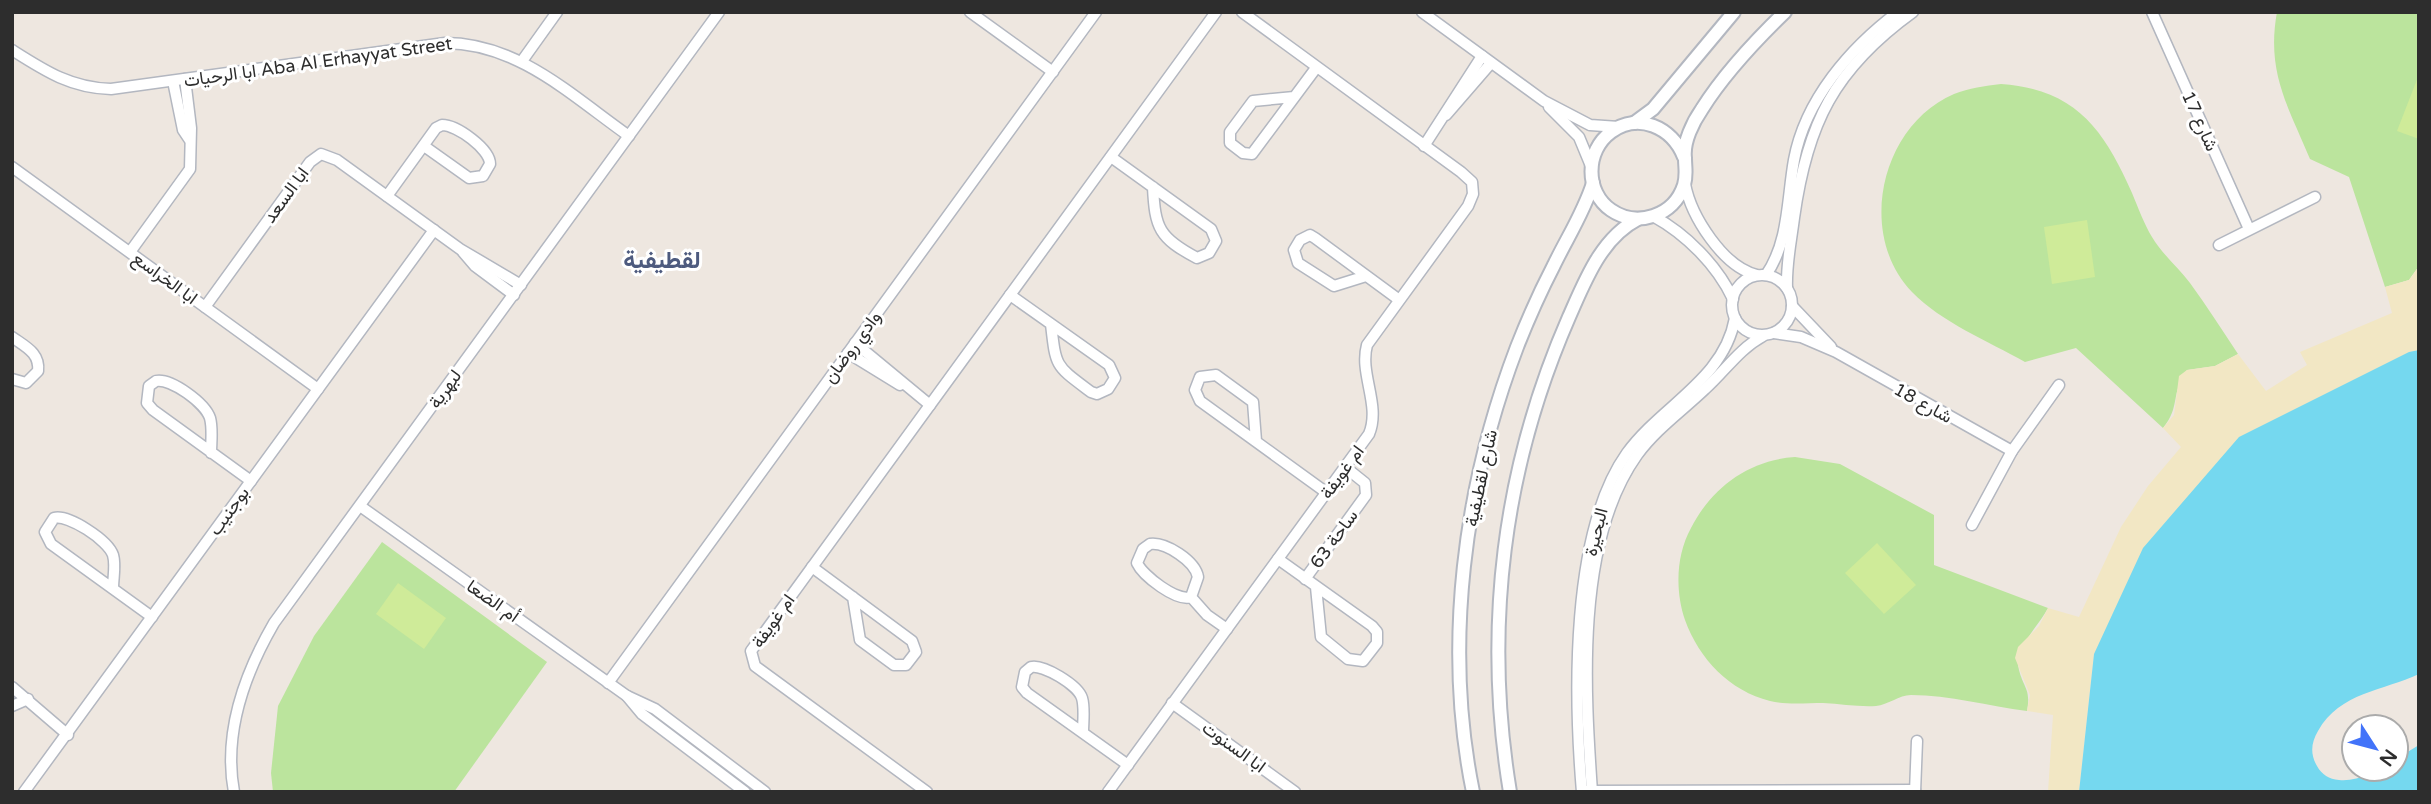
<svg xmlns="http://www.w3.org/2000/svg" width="2431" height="804" viewBox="0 0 2431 804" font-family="'Varela Round',Vazirmatn,sans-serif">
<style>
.green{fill:#bbe49d}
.sand{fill:#f2e7c4}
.pitch{fill:#cfeb99}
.water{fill:#75d8ef}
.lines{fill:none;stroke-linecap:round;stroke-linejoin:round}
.minor-casing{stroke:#b3b7c0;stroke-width:13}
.tertiary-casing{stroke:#b3b7c0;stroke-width:16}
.minor{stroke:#fff;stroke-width:10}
.tertiary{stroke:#fff;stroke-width:12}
.labels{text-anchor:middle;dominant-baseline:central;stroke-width:6;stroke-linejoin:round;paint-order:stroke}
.street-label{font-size:18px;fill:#2d2d2d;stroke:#fff}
.district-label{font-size:24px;font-weight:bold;fill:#4d5a7e;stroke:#fff}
</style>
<rect width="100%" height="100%" fill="#eee7e0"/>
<g class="green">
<path d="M2277 12H2419V266L2409 280 2385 287 2349 177 2310 159C2288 106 2266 72 2277 12Z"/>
<path d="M2001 84C2075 89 2104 129 2132 193 2138 207 2144 224 2152 237 2162 254 2178 267 2190 283 2207 306 2222 330 2238 354L2215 366 2187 370C2170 394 2181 406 2163 428L2076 348 2025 362C1988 341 1941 322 1912 292 1856 234 1881 125 1954 94 1969 88 1985 86 2001 84Z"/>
<path d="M1795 457 1840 464 1934 515V565L2048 608C2039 626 2013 649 2019 670 2024 689 2031 689 2027 711 1989 706 1949 695 1911 695 1899 695 1888 705 1876 706 1859 707 1841 704 1823 703 1806 703 1786 705 1770 701 1730 691 1699 659 1685 620 1675 591 1676 555 1691 528 1712 487 1749 460 1795 457Z"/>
<polygon points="382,542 547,662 454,792 273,792 271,773 278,706 314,636"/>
</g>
<polygon class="sand" points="2419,266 2419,350 2409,352 2094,654 2079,792 2048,792 2053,715 2027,711 2030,695 2015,658 2018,647 2039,626 2048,608 2079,617 2121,527 2148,486 2181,447 2163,428 2174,415 2179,376 2187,370 2215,366 2238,354 2266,391 2307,365 2300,352 2392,313 2385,287 2409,280"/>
<g class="pitch">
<polygon points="2418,77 2419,78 2419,139 2397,131"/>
<polygon points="2087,220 2095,277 2052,284 2044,227"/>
<polygon points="1877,543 1916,585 1884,614 1845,573"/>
<polygon points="398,583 446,618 424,649 376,614"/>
</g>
<path class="water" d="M2419 350V674C2383 691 2340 692 2318 731 2311 743 2310 754 2317 766 2322 775 2329 779 2339 780 2359 782 2375 769 2396 769V759L2419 745V792H2079L2094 654 2143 548 2239 437 2409 352Z"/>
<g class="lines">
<defs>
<g id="minor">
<polyline points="970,12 1053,72"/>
<polyline points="1422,12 1544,101 1590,125 1619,127"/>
<polyline points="2152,12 2249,229"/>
<path d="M12 50C45 71 71 88 111 89L445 43C518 43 572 96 629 136"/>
<polyline points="522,61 557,12"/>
<polyline points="173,81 183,130 189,139"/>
<polyline points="1294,97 1253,101 1230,132 1230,143 1243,153 1252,154 1316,68"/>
<polyline points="1549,107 1579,137 1591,166"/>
<polyline points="1446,115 1491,63"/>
<polyline points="1424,146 1482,56"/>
<path d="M1111 157 1211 229 1216 241 1209 253 1197 258C1159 238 1155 228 1153 187"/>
<polyline points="12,167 318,389"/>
<path d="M1685 184C1691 216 1723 267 1757 275"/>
<path d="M387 196 436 128 442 125C457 125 490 149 490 164L483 176 469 178 424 146"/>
<path d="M1653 216C1686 234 1717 265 1733 299"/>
<polyline points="2219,245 2315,197"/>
<polyline points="130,252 190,169 191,128 185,79"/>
<polyline points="463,252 475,266 514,295"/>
<circle cx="1762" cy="305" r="30"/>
<path d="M1766 275C1789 242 1787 199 1794 160 1805 100 1850 48 1898 12"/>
<polyline points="1366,276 1334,286 1298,263 1294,250 1300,240 1310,235 1315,238 1398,299"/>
<path d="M1787 288C1786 264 1791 242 1794 218 1807 124 1834 69 1913 12"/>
<path d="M1010 295 1109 365 1115 378 1108 389 1097 394 1091 392C1055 365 1056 368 1051 324"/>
<polyline points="1792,306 1831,347"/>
<polyline points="205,307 310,162 321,154 337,160 460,249 521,285"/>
<polyline points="1774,333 1801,337 1836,352 2012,451"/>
<path d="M12 337C26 347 40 353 38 371L26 383 12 379"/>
<polyline points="855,343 930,405"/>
<polyline points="848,353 900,385"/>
<polyline points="1256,441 1253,402 1216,375 1200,377 1195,390 1200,401 1327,493"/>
<path d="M211 453C211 442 213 429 210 418 205 403 171 378 156 381L149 386 147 403 153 410 251 481"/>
<polyline points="360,506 627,696 655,709 765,792"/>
<polyline points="1972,525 2012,451 2059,385"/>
<polyline points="1278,559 1372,626 1377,632 1377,643 1363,661 1348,659 1321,637 1316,587"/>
<polyline points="812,567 912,641 916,652 906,665 894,665 860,640 853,597"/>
<polyline points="1305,579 1366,495 1365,483 1345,467"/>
<path d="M113 588C113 578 116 565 113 555 108 540 68 514 54 518L45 532 51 544 152 617"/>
<path d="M1191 597 1198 577C1195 561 1166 542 1150 544L1143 549 1137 563C1143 576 1177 602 1191 597L1207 615 1227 629"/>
<polyline points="608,683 1096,12"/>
<polyline points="12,687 68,735"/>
<polyline points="627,696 642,714 745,792"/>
<polyline points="1172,703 1295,792"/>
<polyline points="12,706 28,699"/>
<path d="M1083 732C1083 722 1085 708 1082 698 1078 685 1043 664 1031 667L1025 672 1022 687 1027 693 1128 765"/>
<polyline points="1586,791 1915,790"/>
<polyline points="24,792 434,230"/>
<path d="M234 792C223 733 245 673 274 623L719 12"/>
<polyline points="927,792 755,666 751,651 1216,12"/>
<path d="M1108 792 1369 434C1381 405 1359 374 1367 345L1468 206 1473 194 1472 182 1461 172 1242 12"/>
<path d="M1582 792C1574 697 1570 533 1627 453 1662 405 1724 380 1735 318"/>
<path d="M1592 792C1585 690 1575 542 1637 455 1656 429 1682 411 1705 389 1725 371 1739 349 1763 336"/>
<polyline points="1915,792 1917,741"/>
</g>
<g id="tertiary">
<polyline points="1634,123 1653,109 1734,12"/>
<path d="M1684 157C1672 127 1638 112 1611 132 1585 151 1585 192 1611 210 1637 228 1674 216 1684 185 1687 175 1685 168 1685 158 1683 142 1693 122 1702 109 1724 74 1755 41 1785 12"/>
<path d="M1473 792C1443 646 1464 486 1517 347 1528 319 1540 292 1554 265 1567 238 1584 212 1593 183"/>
<path d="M1510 792C1483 629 1503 468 1569 317 1585 281 1601 238 1638 219"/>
</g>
</defs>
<use href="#minor" class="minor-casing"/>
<use href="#tertiary" class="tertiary-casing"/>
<use href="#minor" class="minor"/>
<use href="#tertiary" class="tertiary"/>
</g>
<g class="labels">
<g class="street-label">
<text transform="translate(318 62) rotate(-8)">ابا الرحيات Aba Al Erhayyat Street</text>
<text transform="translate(2200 121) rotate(66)">شارع 17</text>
<text transform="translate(286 195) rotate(-54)">ابا السعد</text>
<text transform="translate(165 278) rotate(36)">ابا الخراسع</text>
<text transform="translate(852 347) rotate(-54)">وادي روضان</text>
<text transform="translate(445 389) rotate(-54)">لبهرية</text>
<text transform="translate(1923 403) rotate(29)">شارع 18</text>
<text transform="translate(1342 472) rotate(-54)">ام غويفة</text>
<text transform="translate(1481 478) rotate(-78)">شارع لقطيفية</text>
<text transform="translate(229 511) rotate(-54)">بوجنيب</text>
<text transform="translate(1596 532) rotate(-76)">البحيرة</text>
<text transform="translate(1334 539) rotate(-54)">ساحة 63</text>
<text transform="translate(493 601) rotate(35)">أم الضعا</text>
<text transform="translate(773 621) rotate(-55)">ام غويفة</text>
<text transform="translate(1234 747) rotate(36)">ابا السنوت</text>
</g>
<g class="district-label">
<text x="662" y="260">لقطيفية</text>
</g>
</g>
<rect width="2431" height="804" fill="none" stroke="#2d2d2d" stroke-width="28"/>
<g transform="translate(2375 748) rotate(126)"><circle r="33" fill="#ffffff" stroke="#ababab" stroke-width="2"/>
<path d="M0-5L12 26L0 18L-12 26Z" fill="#4273f9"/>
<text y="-10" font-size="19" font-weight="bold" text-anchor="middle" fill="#2d2d2d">N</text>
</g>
</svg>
